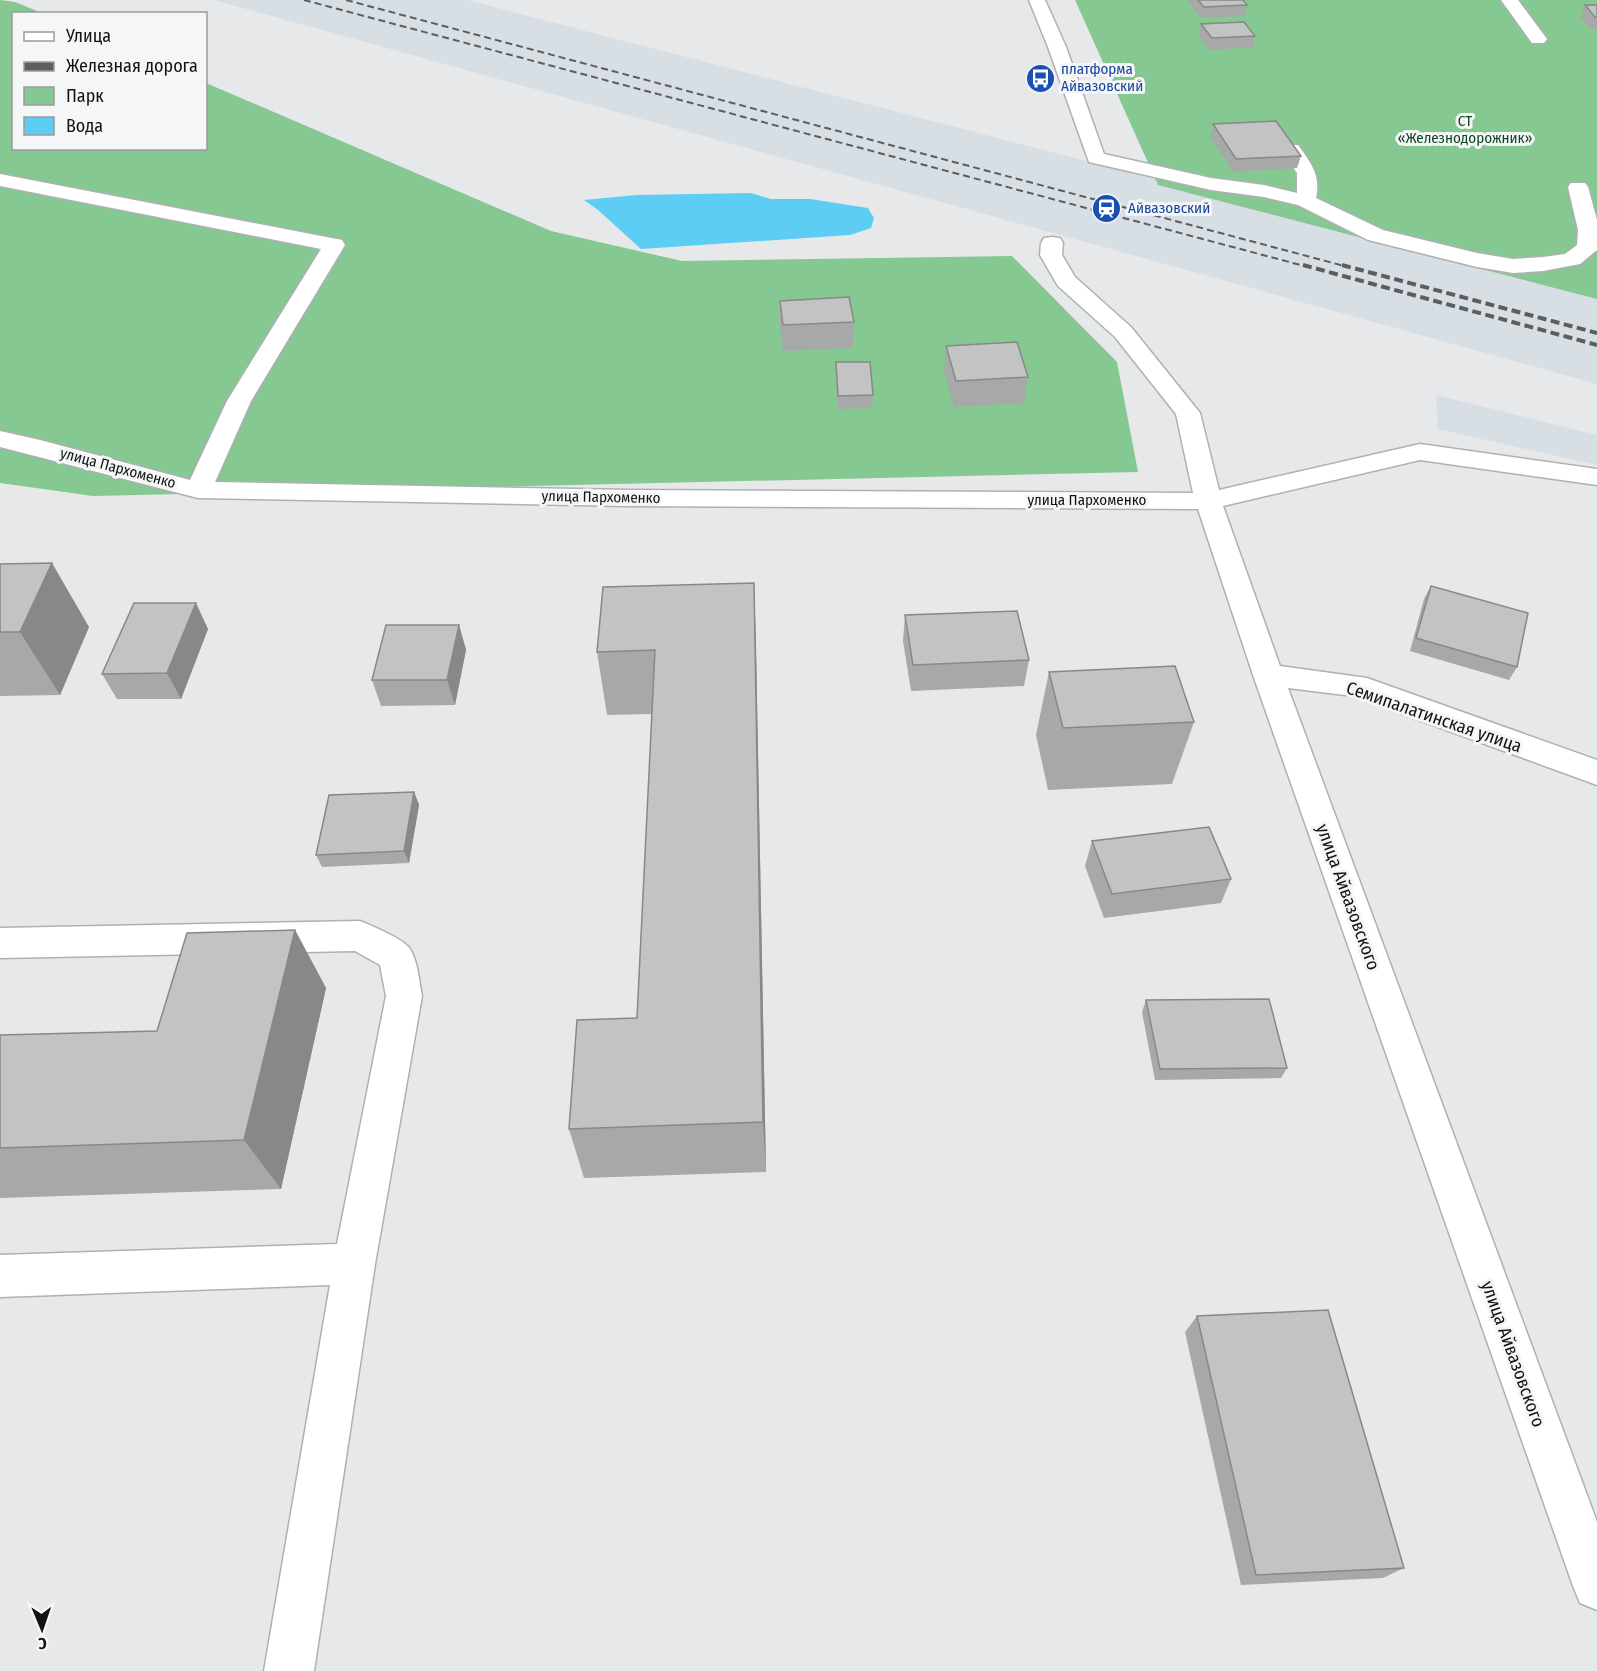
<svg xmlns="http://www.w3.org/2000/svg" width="1597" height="1671" viewBox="0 0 1597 1671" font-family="'Fira Sans Condensed',sans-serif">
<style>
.built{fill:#d7dee4}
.green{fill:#85c892}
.water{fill:#5ecdf3}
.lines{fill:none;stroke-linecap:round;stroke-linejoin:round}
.minor-casing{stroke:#afb0b1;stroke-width:3}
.minor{fill:#fff;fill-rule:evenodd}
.rail-far1{stroke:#5c5d5e;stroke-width:2;stroke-dasharray:7 4;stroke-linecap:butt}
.rail{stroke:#5c5d5e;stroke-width:4;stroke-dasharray:9 4.5;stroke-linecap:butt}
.wall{fill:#a7a8a8}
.shaded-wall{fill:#888}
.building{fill:#c2c3c3;stroke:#888;stroke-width:1.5}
.labels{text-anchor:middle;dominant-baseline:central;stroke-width:6;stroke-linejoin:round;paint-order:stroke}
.far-transit-label{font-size:15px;fill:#164399;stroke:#f5f6f7;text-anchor:start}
.far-park-label{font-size:15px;fill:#0e4721;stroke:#f5f6f7}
.far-street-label{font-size:15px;fill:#121313;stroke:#f5f6f7}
.street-label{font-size:18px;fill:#121313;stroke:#f5f6f7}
</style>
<rect width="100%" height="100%" fill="#e7e8e9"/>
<g class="built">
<polygon points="214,0 467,0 1597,294 1597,384"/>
<polygon points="1436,395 1597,435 1597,465 1438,429"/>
</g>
<g class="green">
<polygon points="0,0 15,2 42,13 14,14 14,148 206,148 206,83 551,231 682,261 1012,256 1117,362 1138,472 93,496 0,483"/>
<polygon points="1075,0 1597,0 1597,299 1158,185"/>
</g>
<polygon class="water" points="751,193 771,199 810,199 868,208 874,218 871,228 850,235 641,249 598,210 584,200 636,195"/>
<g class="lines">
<defs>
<g id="minor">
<path d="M1029 0H1045L1066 47 1104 154 1211 178 1264 185 1297 193V173L1281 149 1284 145H1298C1311 163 1321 175 1316 198L1383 230 1477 253 1513 259 1543 257 1565 254 1577 245 1578 230 1568 187 1571 183H1585L1588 187 1597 220V250L1580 264 1543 271 1513 273 1477 267 1368 240 1298 205 1264 197 1211 190 1089 162 1048 47Z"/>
<polygon points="1501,0 1518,0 1547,39 1544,43 1532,43"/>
<polygon points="0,174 342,240 345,245 251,401 215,482 629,490 1193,493 1176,414 1115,337 1058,286 1040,255 1041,243 1044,238 1052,237 1060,238 1063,243 1062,255 1075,277 1131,327 1200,413 1219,490 1420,444 1597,469 1597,485 1420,460 1223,506 1280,666 1367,678 1597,760 1597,785 1353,696 1288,688 1597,1522 1597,1610 1580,1603 1573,1586 1253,675 1198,509 629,506 198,498 0,447 0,431 40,440 190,480 227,401 321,249 0,186"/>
<path d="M360 921C372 926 404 939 410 949 418 962 419 981 422 996L375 1264 314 1671H264L330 1285 0 1297V1255L337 1244 386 996 380 965 355 951 0 958V928Z"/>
</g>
</defs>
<use href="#minor" class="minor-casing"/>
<use href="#minor" class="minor"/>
<g class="rail-far1">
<polyline points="304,0 1308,267"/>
<polyline points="346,0 1348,267"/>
</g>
<g class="rail">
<polyline points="1303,265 1597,345"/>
<polyline points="1342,265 1597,333"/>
</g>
</g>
<g class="wall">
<polygon points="1187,0 1243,0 1247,5 1245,16 1201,18"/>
<polygon points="1585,5 1597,5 1597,29 1590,29 1580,17"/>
<polygon points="1201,24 1255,36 1253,47 1209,50 1199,36"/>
<polygon points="1213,124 1301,156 1297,168 1233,172 1211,137"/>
<polygon points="780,301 854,322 853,348 783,351 780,326"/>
<polygon points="946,346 1028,377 1024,403 954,407 944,372"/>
<polygon points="836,362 873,395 872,408 838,409 836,376"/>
<polygon points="0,564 89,627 60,695 0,696"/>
<polygon points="754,583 756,647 766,1172 584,1178 569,1129 637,1018 652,714 607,715 597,652"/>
<polygon points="1431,586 1517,667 1509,680 1410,651 1424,599"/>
<polygon points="905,615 1029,660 1024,686 911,691 903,641"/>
<polygon points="459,625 466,650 455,705 381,706 372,680"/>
<polygon points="208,629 181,699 117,699 102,674"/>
<polygon points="1049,672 1194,722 1172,784 1048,790 1036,735"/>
<polygon points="414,792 419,805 409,863 322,867 316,855"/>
<polygon points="1092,841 1231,879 1221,903 1104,918 1085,866"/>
<polygon points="295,930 326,988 281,1189 0,1198 0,1035 157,1031"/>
<polygon points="1146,1000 1287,1068 1281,1078 1155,1080 1142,1012"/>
<polygon points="1197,1316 1404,1568 1383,1578 1241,1585 1185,1332"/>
</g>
<g class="shaded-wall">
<polygon points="52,563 89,627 60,695 20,632"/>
<polygon points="754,583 756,647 766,1172 763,1122"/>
<polygon points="196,603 208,629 181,699 167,673"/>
<polygon points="459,625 466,650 455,705 447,680"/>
<polygon points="414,792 419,805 409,863 404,851"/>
<polygon points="295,930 326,988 281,1189 244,1140"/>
</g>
<g class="building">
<polygon points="1198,0 1243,0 1247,5 1204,7"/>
<polygon points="1585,5 1597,5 1597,17 1595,17"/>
<polygon points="1244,22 1255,36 1212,38 1201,24"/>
<polygon points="1276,121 1301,156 1236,159 1213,124"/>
<polygon points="849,297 854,322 783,325 780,301"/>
<polygon points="1017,342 1028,377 956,381 946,346"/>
<polygon points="836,362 870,362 873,395 838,396"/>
<polygon points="52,563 20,632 0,632 0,564"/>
<polygon points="754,583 763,1122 569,1129 577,1020 637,1018 655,650 597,652 603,587"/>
<polygon points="1431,586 1528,613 1517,667 1416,638"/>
<polygon points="134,603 196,603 167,673 102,674"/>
<polygon points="1017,611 1029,660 913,665 905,615"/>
<polygon points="386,625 459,625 447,680 372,680"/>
<polygon points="1175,666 1194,722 1063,728 1049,672"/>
<polygon points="414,792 404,851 316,855 329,795"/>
<polygon points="1209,827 1231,879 1112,894 1092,841"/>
<polygon points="295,930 244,1140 0,1148 0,1035 157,1031 187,933"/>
<polygon points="1269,999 1287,1068 1160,1069 1146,1000"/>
<polygon points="1328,1310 1404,1568 1256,1575 1197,1316"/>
</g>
<defs>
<symbol id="bus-disc" viewBox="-11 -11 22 22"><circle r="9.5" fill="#1a4fb4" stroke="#f5f6f7"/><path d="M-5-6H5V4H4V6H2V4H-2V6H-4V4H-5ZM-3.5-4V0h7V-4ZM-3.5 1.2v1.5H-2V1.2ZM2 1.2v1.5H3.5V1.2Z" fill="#fff"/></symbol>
<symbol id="station-disc" viewBox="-11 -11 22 22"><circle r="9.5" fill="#1a4fb4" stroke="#f5f6f7"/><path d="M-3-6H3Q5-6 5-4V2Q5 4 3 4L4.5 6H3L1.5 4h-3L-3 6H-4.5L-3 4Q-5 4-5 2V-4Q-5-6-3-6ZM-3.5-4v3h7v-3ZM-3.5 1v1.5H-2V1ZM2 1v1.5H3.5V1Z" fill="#fff"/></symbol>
</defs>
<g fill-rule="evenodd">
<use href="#bus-disc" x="1024" y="62" width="33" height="33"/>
<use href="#station-disc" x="1090" y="192" width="33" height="33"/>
</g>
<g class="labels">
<g class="far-transit-label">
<text x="1061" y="69">платформа<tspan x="1061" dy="17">Айвазовский</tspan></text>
<text x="1128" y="208">Айвазовский</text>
</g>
<g class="far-park-label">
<text x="1465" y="121">СТ<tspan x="1465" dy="17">«Железнодорожник»</tspan></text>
</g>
<g class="far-street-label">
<text transform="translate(118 468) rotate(15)">улица Пархоменко</text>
<text transform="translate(601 497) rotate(1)">улица Пархоменко</text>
<text x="1087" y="500">улица Пархоменко</text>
</g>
<g class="street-label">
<text transform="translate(1434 717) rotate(19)">Семипалатинская улица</text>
<text transform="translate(1348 897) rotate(70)">улица Айвазовского</text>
<text transform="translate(1513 1354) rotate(70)">улица Айвазовского</text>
</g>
</g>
<rect x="12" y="12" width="195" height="138" fill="#f5f6f7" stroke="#9a9b9c" stroke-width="1.5"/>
<rect x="24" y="32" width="30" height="9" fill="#ffffff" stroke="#9a9b9c" stroke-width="1.5"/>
<text x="66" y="42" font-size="18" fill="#121313">Улица</text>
<rect x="24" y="62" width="30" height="9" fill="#5c5d5e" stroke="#9a9b9c" stroke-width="1.5"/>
<text x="66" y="72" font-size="18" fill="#121313">Железная дорога</text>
<rect x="24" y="87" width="30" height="18" fill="#85c892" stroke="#9a9b9c" stroke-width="1.5"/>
<text x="66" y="102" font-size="18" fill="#121313">Парк</text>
<rect x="24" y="117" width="30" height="18" fill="#5ecdf3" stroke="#9a9b9c" stroke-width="1.5"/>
<text x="66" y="132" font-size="18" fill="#121313">Вода</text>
<g transform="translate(42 1629) rotate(178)" stroke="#f5f6f7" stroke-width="4.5" paint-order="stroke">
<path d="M0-4.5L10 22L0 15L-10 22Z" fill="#121313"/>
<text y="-9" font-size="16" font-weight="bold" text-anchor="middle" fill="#121313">С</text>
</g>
</svg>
